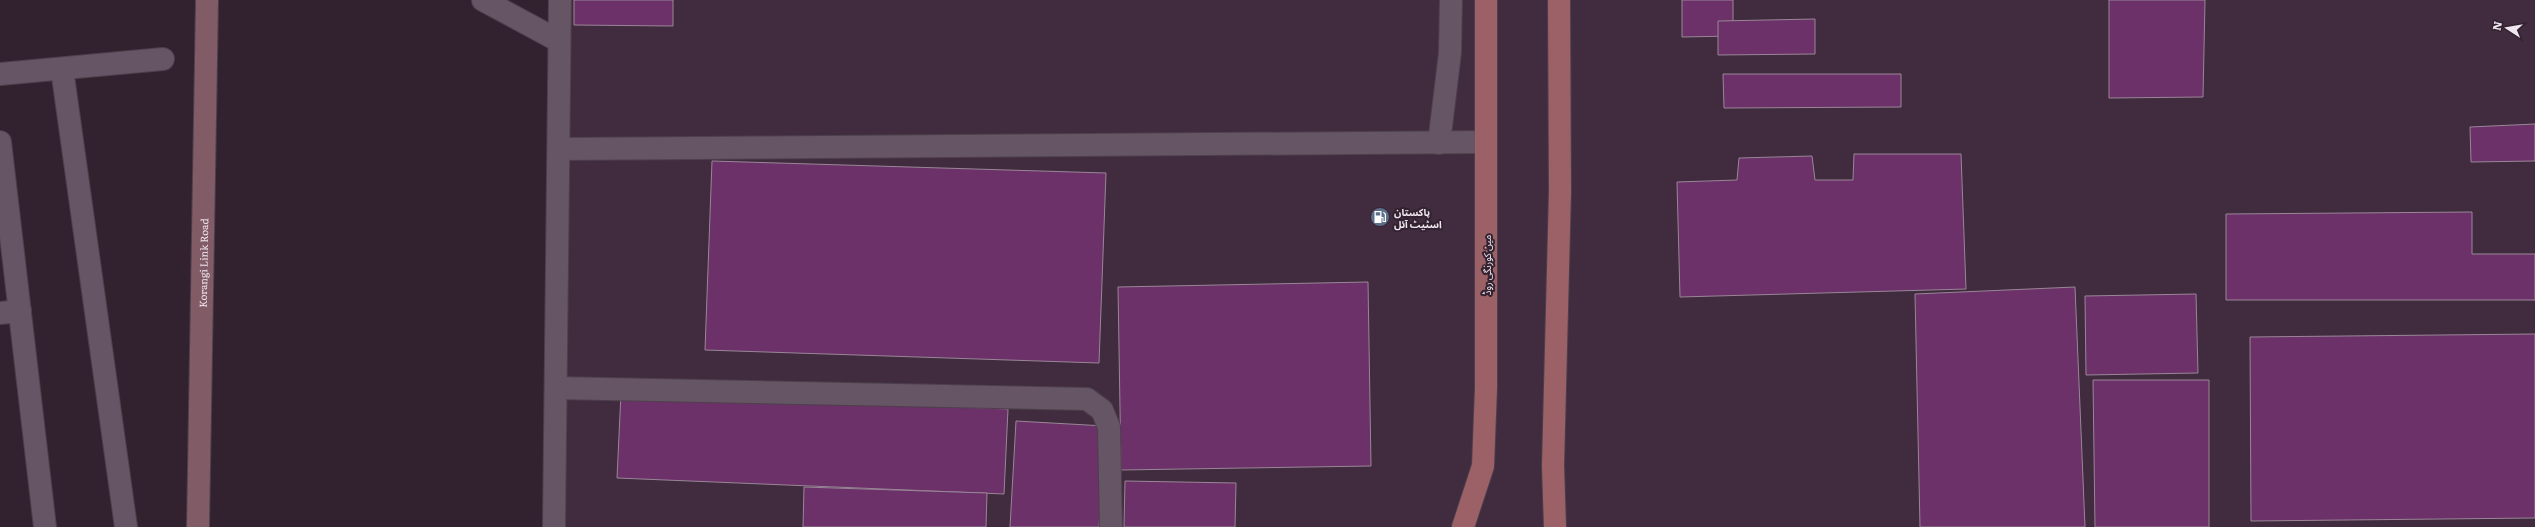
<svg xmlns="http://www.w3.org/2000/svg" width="2535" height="527" viewBox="0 0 2535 527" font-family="Literata,'Noto Sans Arabic',serif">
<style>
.built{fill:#402c3e}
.building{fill:#6c3169;stroke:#998697}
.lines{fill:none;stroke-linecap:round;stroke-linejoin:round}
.minor-casing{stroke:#4d404c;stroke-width:24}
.secondary-casing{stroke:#4d404c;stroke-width:24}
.primary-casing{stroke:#4d404c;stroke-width:24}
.minor{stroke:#665565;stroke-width:22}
.secondary{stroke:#815b66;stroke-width:22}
.primary{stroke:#9b6167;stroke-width:22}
.labels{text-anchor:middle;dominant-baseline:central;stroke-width:4;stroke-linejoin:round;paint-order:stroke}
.poi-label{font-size:10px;font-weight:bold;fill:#f0e6ef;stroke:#322230;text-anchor:start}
.street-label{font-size:10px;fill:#f0e6ef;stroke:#322230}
</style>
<rect width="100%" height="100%" fill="#322230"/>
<polygon class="built" points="554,0 2535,0 2535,527 546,527"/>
<g class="building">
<polygon points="574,0 673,0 673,26 574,25"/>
<polygon points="1682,0 1733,0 1733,36 1682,37"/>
<polygon points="2109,0 2205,0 2203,97 2109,98"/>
<polygon points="1815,19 1815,54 1718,55 1718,21"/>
<polygon points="1723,74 1901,74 1901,107 1724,108"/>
<polygon points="2535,124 2535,161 2471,162 2470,127"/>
<polygon points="1854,154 1961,154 1966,289 1680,297 1677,182 1737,180 1739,158 1812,156 1815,180 1853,180"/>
<polygon points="712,161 1106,173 1099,363 705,350"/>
<polygon points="2472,212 2472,254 2535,254 2535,300 2226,300 2226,214"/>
<polygon points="1368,282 1371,466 1121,470 1118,287"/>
<polygon points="2075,287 2085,527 1920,527 1915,294"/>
<polygon points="2196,294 2198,373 2086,375 2085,296"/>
<polygon points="2535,334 2535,518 2251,521 2250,337"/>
<polygon points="2093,380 2209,380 2209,527 2095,527"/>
<polygon points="621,393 1008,409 1004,494 617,478"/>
<polygon points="1016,421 1105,426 1099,527 1010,527"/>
<polygon points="1125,481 1236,483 1235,527 1124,527"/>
<polygon points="804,487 987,493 986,527 803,527"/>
</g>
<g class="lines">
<defs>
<g id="minor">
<polyline points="483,0 559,41"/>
<polyline points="62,69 126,527"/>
<polyline points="0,74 163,59"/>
<polyline points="0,142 45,527"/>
<polyline points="1439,143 1450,53 1451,0"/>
<polyline points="559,149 1486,142"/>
<polyline points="0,313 20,311"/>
<polyline points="557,388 1087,399 1102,410 1109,427 1111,527"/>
<polyline points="554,527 560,0"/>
</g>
<g id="secondary">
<path id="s1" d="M198 527 207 0"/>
</g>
<g id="primary">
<polyline points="1463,527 1483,466 1486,388 1486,0"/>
<polyline points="1555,527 1553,466 1560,191 1559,0"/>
</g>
</defs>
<use href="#minor" class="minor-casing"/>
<use href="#secondary" class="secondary-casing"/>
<use href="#primary" class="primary-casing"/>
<use href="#minor" class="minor"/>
<use href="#secondary" class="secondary"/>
<use href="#primary" class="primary"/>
</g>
<defs>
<symbol id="fuel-disc" viewBox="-11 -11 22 22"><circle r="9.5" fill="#5c6f8a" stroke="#322230"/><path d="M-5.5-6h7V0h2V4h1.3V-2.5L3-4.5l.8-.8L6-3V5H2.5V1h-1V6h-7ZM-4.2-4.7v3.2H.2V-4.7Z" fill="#fff"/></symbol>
</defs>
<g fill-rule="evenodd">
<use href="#fuel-disc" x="1369" y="206" width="22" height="22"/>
</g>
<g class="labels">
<g class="poi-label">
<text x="1394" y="211">پاکستان<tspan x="1394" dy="12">اسٹیٹ آئل</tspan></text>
</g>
<g class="street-label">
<text stroke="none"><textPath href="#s1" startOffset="264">Korangi Link Road</textPath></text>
<text transform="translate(1486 265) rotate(-90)">مین کورنگی روڈ</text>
</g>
</g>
<g transform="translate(2507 28) rotate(282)" stroke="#322230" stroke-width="3" paint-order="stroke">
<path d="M0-3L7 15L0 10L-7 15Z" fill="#f0e6ef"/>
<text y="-6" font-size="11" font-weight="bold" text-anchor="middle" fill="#f0e6ef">N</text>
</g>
</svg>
